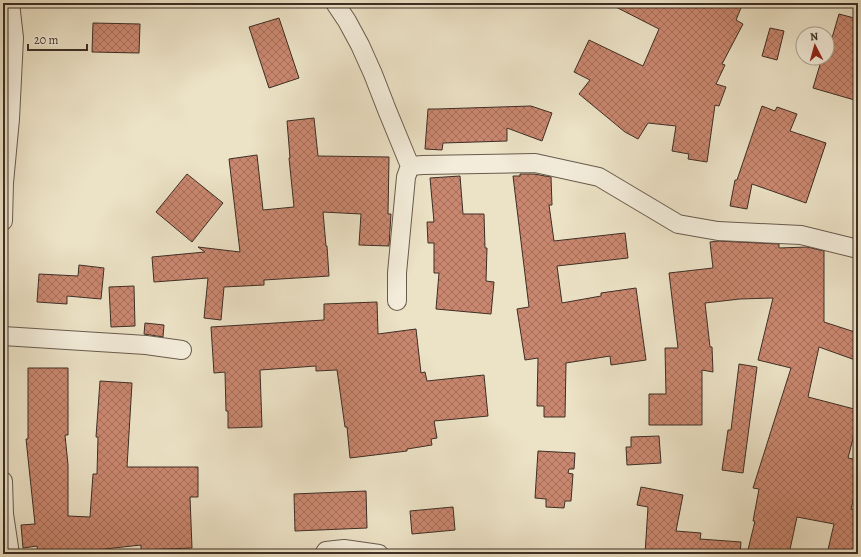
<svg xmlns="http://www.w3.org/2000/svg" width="861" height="557" viewBox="0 0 861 557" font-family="Alegreya,serif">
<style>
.building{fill:url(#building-cross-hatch);stroke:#3d2e25}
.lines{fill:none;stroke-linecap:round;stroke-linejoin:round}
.minor-casing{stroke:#695b4d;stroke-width:20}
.minor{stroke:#f3ecda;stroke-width:18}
</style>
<defs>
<pattern id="building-cross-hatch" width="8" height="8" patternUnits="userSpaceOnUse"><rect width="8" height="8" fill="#ca876f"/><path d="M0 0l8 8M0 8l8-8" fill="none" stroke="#a56f5b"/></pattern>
</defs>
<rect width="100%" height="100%" fill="#ece2c6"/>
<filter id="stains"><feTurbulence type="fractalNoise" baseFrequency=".005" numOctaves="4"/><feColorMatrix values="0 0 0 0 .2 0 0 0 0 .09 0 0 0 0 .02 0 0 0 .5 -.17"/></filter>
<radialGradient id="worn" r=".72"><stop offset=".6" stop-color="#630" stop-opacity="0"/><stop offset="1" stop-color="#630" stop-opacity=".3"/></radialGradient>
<g class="building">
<polygon points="608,3 743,3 736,20 743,24 722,64 725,65 716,84 726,87 719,106 715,105 707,162 688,159 689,154 672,151 676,126 648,123 638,139 625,132 579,94 590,80 574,72 589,40 643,66 659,29"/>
<polygon points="839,14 858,19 858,101 813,88 822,58 827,58 827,55"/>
<polygon points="279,18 299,78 269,88 249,27"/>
<polygon points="93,23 140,24 139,53 92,52"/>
<polygon points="770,28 784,31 777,60 762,56"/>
<polygon points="531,106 552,113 542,141 507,128 507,141 443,143 442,150 425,149 428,109 437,109"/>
<polygon points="762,106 775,111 777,107 797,114 790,131 826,143 806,203 752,184 747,209 730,206 735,180 737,180"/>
<polygon points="314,118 318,156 389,157 388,214 391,214 389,246 359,245 361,214 323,212 326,246 327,246 329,276 264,280 264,285 224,287 221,320 204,318 208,278 154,282 152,257 205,252 198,247 240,252 229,159 257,155 263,210 294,207 289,158 290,158 287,121"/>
<polygon points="187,174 223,203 192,242 156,212"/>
<polygon points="520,174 534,174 551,177 552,205 549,205 554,241 625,233 628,258 557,266 562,303 601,296 601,293 636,288 646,360 611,365 610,356 566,363 565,417 544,417 544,406 537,406 538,358 525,360 517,309 529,307 513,176 520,176"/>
<polygon points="460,176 463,214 484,214 485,248 487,248 486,281 494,282 491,314 436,309 439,273 434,273 434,243 428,243 427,222 434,222 430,178"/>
<polygon points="718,241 779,244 779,248 807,247 824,251 824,322 858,333 858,361 819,347 808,397 858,410 858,419 848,458 858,460 858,482 851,509 858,511 858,547 856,554 827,554 834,524 797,517 789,554 747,554 755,521 753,521 759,489 753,488 791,368 758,360 773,298 740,299 705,303 710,347 712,347 713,372 702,370 702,425 649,425 649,394 666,394 665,348 678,348 669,273 713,268 710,242"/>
<polygon points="79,265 104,268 101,299 67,296 67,304 37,302 39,274 78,276"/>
<polygon points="134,286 135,326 111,327 109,287"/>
<polygon points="377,302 378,334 416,329 421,373 425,372 427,381 484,375 488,416 434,421 437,438 431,439 432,445 407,449 407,451 350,458 347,427 345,427 337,370 316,371 316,366 260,370 262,427 228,428 228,411 226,411 225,372 214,373 211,327 324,320 324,304"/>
<polygon points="145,323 164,325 163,337 144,334"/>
<polygon points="739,364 757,367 743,473 722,470 728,430 731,430"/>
<polygon points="28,368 68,368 68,435 65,435 68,465 68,516 90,517 93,474 97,474 98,437 96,437 100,381 132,383 127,467 198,467 198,497 190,497 192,548 141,550 141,545 77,552 77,554 38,554 37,546 23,548 21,525 35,524 26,439 28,439"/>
<polygon points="659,436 661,463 627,465 626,447 631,447 631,437"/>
<polygon points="538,451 575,453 574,469 569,469 568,473 573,474 571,501 565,501 564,508 546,507 546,499 535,498"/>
<polygon points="641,487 683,495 676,531 701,533 700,539 741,542 740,554 645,554 648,507 637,505"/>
<polygon points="366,491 367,528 295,531 294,494"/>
<polygon points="453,507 455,530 412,534 410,511"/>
</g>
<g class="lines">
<defs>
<g id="minor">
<polyline points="335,3 347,21 360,45 373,74 387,110 410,166 406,177 397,273 397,301"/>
<polyline points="410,166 423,165 535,163 599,177 678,224 718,231 801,235 858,249"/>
<polyline points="3,221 4,183 10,119 14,38 10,3"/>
<polyline points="3,336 146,345 182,350"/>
<polyline points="3,481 4,514 10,554"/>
<polyline points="324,554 326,551 344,549 379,554"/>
</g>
</defs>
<use href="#minor" class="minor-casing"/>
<use href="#minor" class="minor"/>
</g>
<rect width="861" height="557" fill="none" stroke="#ece2c6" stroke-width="16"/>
<rect x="4" y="4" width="853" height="549" fill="none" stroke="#3d2e25" stroke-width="2"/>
<rect x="8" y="8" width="845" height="541" fill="none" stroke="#3d2e25"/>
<g transform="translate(815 46) rotate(354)"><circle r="19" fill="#f3ecda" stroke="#aaa092"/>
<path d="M0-3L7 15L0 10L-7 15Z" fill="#8f2418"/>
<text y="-6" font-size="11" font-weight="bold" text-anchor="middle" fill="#3d2e25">N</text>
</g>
<path d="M28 44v6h59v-6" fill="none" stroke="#3d2e25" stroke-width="2"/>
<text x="34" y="44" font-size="12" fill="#3d2e25" stroke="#f3ecda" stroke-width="3" paint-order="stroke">20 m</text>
<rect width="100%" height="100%" filter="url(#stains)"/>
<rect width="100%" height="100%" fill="url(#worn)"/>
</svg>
